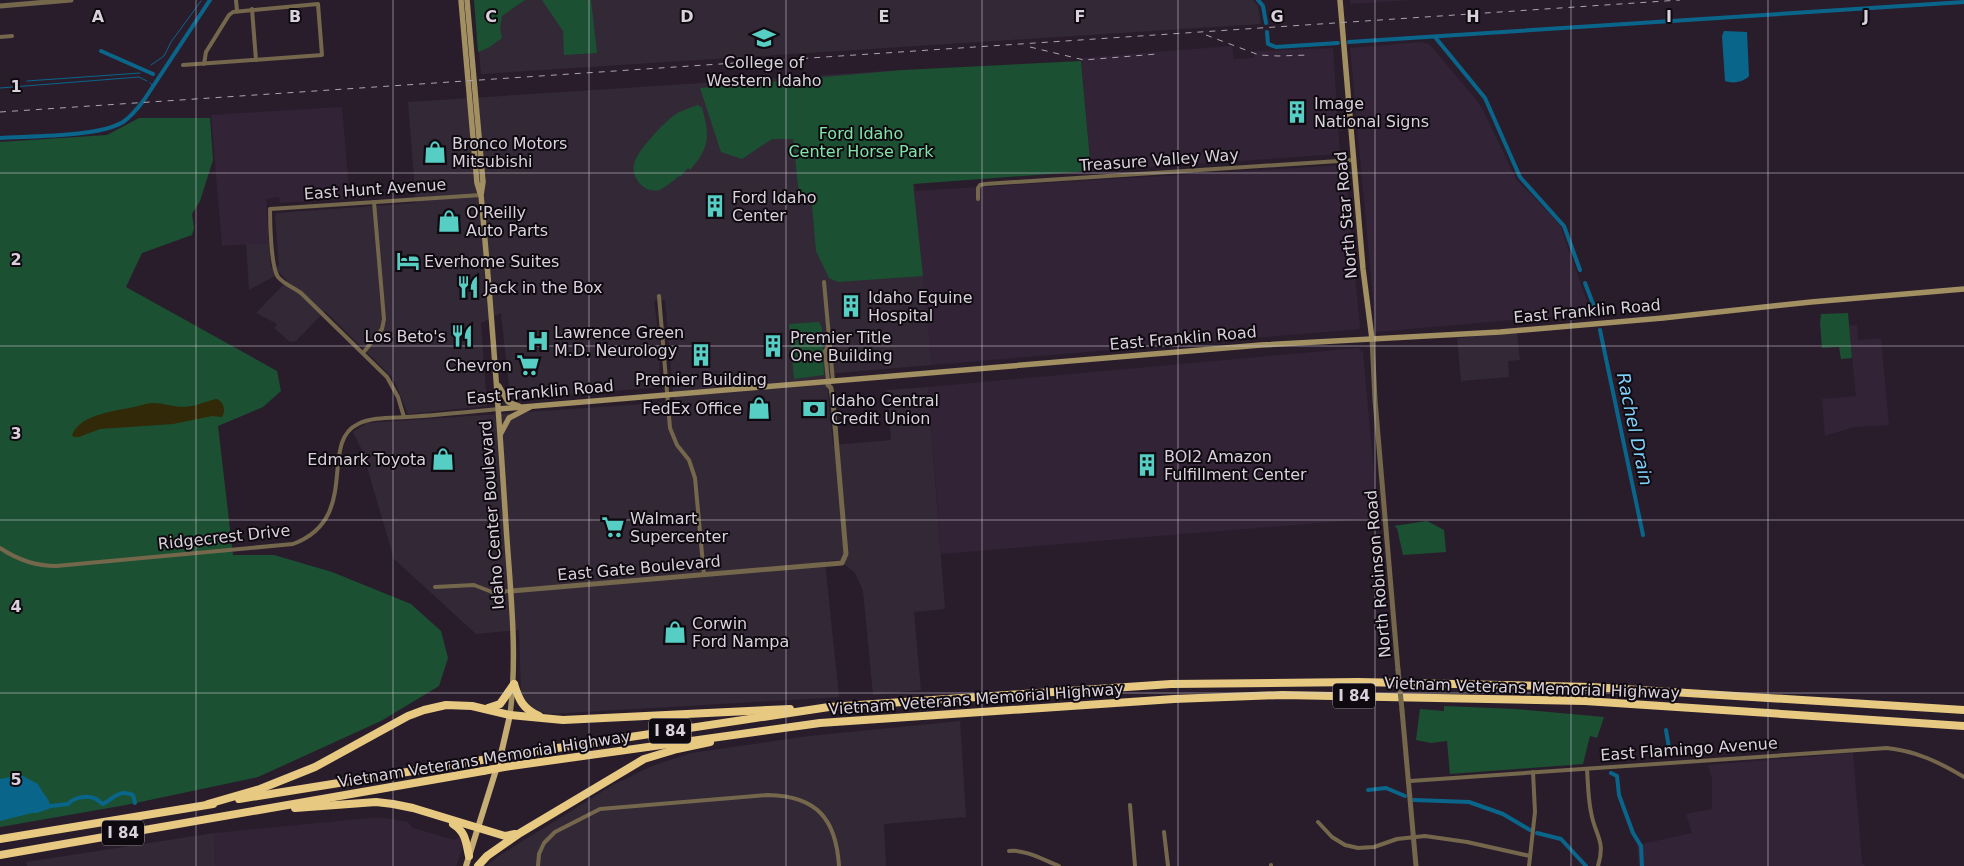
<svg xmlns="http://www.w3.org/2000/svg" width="1964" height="866" viewBox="0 0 1964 866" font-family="'DejaVu Sans',sans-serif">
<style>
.commercial{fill:#332836}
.built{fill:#332337}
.green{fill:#1b5132}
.sand{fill:#312908}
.water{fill:#0a658a}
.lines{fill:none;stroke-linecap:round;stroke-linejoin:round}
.stream{stroke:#0a658a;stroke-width:1}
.canal{stroke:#0a658a;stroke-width:4}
.minor{stroke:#74674c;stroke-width:4}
.tertiary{stroke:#74674c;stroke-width:5}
.secondary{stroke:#a28f62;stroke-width:5.5}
.primary{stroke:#c6ad73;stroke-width:6}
.motorway{stroke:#e7c982;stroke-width:8}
.rail{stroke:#ada4b0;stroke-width:1;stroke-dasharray:6 6;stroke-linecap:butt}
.tertiary-bridge{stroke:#74674c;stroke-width:5}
.motorway-bridge{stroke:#e7c982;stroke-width:8}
.grid{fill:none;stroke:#d9d1db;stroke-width:1;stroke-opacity:0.55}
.labels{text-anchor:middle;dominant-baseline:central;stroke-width:4;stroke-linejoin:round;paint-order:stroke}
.shield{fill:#0f0a10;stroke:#9c959e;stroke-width:1}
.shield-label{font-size:15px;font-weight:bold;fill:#d9d1db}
.poi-label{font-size:16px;fill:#d9d1db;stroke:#0f0a10;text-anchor:start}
.park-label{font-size:16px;fill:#83e4a7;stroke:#0f0a10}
.street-label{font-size:16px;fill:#d9d1db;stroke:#0f0a10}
.water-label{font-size:18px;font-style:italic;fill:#7fd1fc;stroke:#0f0a10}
.grid-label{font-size:16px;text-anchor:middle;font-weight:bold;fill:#d9d1db;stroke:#0f0a10;stroke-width:4;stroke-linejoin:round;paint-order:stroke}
</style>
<rect width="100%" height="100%" fill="#291d2c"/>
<g class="commercial">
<polygon points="474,0 1253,0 1258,6 1261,24 481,74"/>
<polygon points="903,70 932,365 826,374 833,445 891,440 887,390 928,387 945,609 914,612 921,690 873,695 863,591 855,573 839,560 825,561 839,697 549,714 532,710 524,702 521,692 519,630 476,634 394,559 362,450 353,432 367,423 674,402 665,300 654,301 660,346 659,387 514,400 510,395 501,313 481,323 487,406 408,414 393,378 325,311 296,341 290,342 274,328 277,324 256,313 287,281 280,273 249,290 246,244 269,243 271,268 279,266 275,215 277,213 416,203 408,102"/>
<polygon points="1517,333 1520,360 1508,361 1509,377 1461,381 1457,338"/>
<polygon points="960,721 966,817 884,824 886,866 486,866 497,857 613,785 652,766 691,753 809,736"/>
<polygon points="214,833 216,866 27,866 26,862"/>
</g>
<g class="built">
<polygon points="1350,0 1411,0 1350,4"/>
<polygon points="1421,42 1429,44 1475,98 1483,110 1516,179 1560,225 1591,313 1376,332 1350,48"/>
<polygon points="1232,46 1234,59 1254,58 1254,51 1333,48 1340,154 1091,171 1081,58"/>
<polygon points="342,107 350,199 280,203 279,197 266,199 269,243 222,246 211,115"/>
<polygon points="1345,165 1360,329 932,365 914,191"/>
<polygon points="1857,325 1858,340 1881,338 1889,425 1854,427 1825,436 1822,399 1856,396 1849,326"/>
<polygon points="1358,348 1363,353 1378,518 941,554 928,387"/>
<polygon points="1853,753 1862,863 1865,866 1639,866 1637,845 1692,833 1686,814 1712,809 1712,779 1708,765"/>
<polygon points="369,818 386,818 408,822 413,828 454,840 461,836 463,847 456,866 216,866 214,833"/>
</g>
<g class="green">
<polygon points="474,0 525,0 502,16 500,29 502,38 488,48 478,52"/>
<polygon points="542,0 591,0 597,53 564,55 563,31"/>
<polygon points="1081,61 1091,171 913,184 923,276 838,282 829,278 816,251 812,205 799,195 793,139 772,139 742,159 721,152 700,88 903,70"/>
<path d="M698 105 702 108C710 136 710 147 690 170L688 168 680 177 679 176C672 181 667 187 659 190 643 194 629 175 635 161 640 148 662 125 673 116 680 111 689 108 698 105Z"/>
<polygon points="139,118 210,118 213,160 200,201 192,214 194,228 192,235 142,253 126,287 277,371 281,391 263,407 218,426 233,555 274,555 332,572 411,604 441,631 448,658 439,686 381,721 258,777 126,805 0,827 0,142 107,135"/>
<polygon points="1848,313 1852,358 1841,359 1839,347 1822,348 1820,323 1821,314"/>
<polygon points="819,322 822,328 824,375 794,379 789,324"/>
<polygon points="1427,521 1444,530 1446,552 1403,555 1397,528 1394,526"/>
<polygon points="1444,706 1515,709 1604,717 1597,738 1590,736 1583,764 1450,774 1447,741 1431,743 1416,740 1420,709 1444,711"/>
</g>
<path class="sand" d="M217 399C224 402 226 411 222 417L212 416 173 424 100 429 79 437H74L72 435C80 414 116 411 134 407 140 406 146 403 153 403 166 403 177 409 191 406 200 405 208 400 217 399Z"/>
<g class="water">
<path d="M1724 31 1747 32 1749 76C1744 82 1732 84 1725 81L1722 36Z"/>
<path d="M21 775 38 784C42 793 50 799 51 808L37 813H32L0 821V779Z"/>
</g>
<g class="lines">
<g class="stream">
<polyline points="151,65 164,56 171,42 201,1"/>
<polyline points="27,81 140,73"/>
<polyline points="150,83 153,86"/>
<polyline points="0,88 139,77 147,81"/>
</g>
<g class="canal">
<polyline points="1258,0 1263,6 1266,23"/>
<polyline points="1267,32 1268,44 1276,47 1338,43"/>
<polyline points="1435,37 1485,98 1520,177 1564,226 1580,270"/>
<polyline points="1349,42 1964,2"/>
<polyline points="101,51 153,74"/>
<path d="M0 138C30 136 99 137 123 122 132 116 138 108 144 100L210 0"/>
<polyline points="1585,283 1595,309"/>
<polyline points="1600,330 1643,535"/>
<polyline points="1666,730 1669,748"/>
<polyline points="1611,773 1617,776 1619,795 1633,833 1641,846 1642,866"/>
<polyline points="1368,790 1386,788 1405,796"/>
<polyline points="1414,800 1469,802 1503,814 1530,830"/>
<path d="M51 806 68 804C73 798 88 794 96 799 99 801 101 803 103 804 114 798 119 789 133 795L135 803"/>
<polyline points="1537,833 1561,839 1586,866"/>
</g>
<g class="minor">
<polyline points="236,0 237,11"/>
<polyline points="252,9 256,60"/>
<polyline points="0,37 12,36"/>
<polyline points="183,65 322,55 318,4 233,12 229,15 206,52 204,64"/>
<polyline points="978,199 978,188 980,185 985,184 1354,160"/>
<polyline points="824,282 833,381"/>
<polyline points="659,296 670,428 677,445 689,460 695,478 704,575"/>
<polyline points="363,353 382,329 384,319 374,202"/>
<polyline points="828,381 825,351 829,345"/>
<path d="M404 417 398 397 387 377 301 293C294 288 284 284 278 277 271 267 270 223 270 209L481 195"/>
<path d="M0 548C18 560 35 566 56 566L293 544C362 518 318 443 358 424 372 417 391 418 407 417 438 415 468 412 499 409"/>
<polyline points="435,587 474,585 492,592 511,591"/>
<path d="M1587 769C1588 783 1588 798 1591 812 1595 836 1606 840 1598 866"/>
<path d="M1410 781 1887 748C1916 751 1939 762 1964 777"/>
<polyline points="1130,805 1135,866"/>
<polyline points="1318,822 1332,837 1345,845 1358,848 1374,847 1397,839 1425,836 1467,842 1530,856"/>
<polyline points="1164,832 1168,866"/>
<path d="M1009 851C1025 849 1044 860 1059 866"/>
<polyline points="1271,865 1271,866"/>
<path d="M538 866 539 854 544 843 555 832 600 809 768 795C817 796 836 819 839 866"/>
<polyline points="1529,866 1535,812 1533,772"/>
</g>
<g class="tertiary">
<polyline points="0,6 71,0"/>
<polyline points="1372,339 1375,400 1398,670"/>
<polyline points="511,591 842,563 846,554 833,402 831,388 828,385 828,381"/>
<polyline points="1402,710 1416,866"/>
</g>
<g class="secondary">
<polyline points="461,0 477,183 480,193"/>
<path d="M467 0 483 182 481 195C491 305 499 415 506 525 510 589 518 651 510 715"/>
<polyline points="1340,0 1363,269 1372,339"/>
<polyline points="499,386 508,402 519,406"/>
<polyline points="499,409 1261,345 1500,332 1663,318 1811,302 1964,289"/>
<polyline points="501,433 509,418 530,407"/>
</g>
<polyline class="primary" points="466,866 501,754 510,715"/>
<g class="motorway">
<path d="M514 684C519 700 523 709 539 716"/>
<polyline points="488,708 500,704 514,684"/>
<polyline points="511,755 829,707 1171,684 1358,682 1591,687 1964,710"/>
<polyline points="504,767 820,723 1174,699 1282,695 1585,701 1964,726"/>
<polyline points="239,799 488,759"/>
<polyline points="208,804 260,789 315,767 408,716 424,710 446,705 472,706 510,715 563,720 790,709"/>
<polyline points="295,808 376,802 393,804 413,808 505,836 515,834"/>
<path d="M453 824C466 832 466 843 469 856"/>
<polyline points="0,839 213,804"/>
<polyline points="0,855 483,771"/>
<polyline points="478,866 487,856 520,833 644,759 677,749 710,742"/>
</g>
<g class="rail">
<polyline points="1206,35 1259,55 1278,56 1309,55"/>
<polyline points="1030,47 1084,60 1157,54"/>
<polyline points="0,112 1680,0"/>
</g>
<polyline class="tertiary-bridge" points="1398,670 1402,710"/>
<g class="motorway-bridge">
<polyline points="488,759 511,755"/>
<polyline points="483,771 504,767"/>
</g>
</g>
<path class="grid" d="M196 0V866M393 0V866M589 0V866M786 0V866M982 0V866M1178 0V866M1375 0V866M1571 0V866M1768 0V866M0 173H1964M0 346H1964M0 520H1964M0 693H1964"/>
<defs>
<symbol id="university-bare" viewBox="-9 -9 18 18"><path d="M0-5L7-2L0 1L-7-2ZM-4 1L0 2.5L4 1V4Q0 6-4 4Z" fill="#56cec4" stroke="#0f0a10" stroke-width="2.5" paint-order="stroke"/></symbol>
<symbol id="building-bare" viewBox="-9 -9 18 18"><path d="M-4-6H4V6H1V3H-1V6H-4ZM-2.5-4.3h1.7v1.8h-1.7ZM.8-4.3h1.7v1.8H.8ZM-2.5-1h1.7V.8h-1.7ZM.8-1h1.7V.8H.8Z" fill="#56cec4" stroke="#0f0a10" stroke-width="2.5" paint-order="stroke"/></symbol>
<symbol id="shop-bare" viewBox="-9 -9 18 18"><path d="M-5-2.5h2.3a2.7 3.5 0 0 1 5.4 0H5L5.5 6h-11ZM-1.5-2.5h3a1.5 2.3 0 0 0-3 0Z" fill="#56cec4" stroke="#0f0a10" stroke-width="2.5" paint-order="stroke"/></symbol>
<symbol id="hotel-bare" viewBox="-9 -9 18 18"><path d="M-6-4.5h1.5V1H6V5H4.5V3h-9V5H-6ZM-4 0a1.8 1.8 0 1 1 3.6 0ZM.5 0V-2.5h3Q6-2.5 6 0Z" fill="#56cec4" stroke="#0f0a10" stroke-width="2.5" paint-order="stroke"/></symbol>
<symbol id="restaurant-bare" viewBox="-9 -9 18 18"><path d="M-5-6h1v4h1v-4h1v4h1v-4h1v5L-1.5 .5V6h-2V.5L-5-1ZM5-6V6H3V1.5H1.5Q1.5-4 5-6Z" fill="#56cec4" stroke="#0f0a10" stroke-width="2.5" paint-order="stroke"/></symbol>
<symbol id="hospital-bare" viewBox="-9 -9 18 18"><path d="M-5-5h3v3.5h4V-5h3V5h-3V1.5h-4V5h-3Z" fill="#56cec4" stroke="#0f0a10" stroke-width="2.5" paint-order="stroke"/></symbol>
<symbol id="supermarket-bare" viewBox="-9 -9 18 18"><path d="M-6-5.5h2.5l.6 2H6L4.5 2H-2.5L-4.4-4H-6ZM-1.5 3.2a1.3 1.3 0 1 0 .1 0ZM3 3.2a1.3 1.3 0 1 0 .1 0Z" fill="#56cec4" stroke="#0f0a10" stroke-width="2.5" paint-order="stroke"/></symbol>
<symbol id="bank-bare" viewBox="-9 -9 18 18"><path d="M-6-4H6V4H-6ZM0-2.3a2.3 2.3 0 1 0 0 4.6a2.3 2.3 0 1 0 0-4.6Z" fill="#56cec4" stroke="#0f0a10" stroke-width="2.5" paint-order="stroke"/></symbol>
</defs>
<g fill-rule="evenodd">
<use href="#university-bare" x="748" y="22" width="32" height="32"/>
<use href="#building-bare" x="1281" y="96" width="32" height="32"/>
<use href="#shop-bare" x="419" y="136" width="32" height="32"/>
<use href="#building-bare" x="699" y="190" width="32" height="32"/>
<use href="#shop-bare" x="433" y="205" width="32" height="32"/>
<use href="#hotel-bare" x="392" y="245" width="32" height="32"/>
<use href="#restaurant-bare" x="452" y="271" width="32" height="32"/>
<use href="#building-bare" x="835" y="290" width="32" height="32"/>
<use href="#restaurant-bare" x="446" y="320" width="32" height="32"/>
<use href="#hospital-bare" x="522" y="325" width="32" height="32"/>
<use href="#building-bare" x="757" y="330" width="32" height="32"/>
<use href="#building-bare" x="685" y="339" width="32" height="32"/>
<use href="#supermarket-bare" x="512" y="349" width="32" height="32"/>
<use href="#shop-bare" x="743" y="392" width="32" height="32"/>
<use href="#bank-bare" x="798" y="393" width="32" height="32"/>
<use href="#shop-bare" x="427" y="443" width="32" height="32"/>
<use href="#building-bare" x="1131" y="449" width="32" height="32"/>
<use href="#supermarket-bare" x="597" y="511" width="32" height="32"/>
<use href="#shop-bare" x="659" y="616" width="32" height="32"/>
</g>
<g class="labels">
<g class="shield">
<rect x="1333" y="683.5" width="42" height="25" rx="4"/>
<rect x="649" y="718.5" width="42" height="25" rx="4"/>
<rect x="102" y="820.5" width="42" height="25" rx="4"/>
</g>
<g class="shield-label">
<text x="1354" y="696">I 84</text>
<text x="670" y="731">I 84</text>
<text x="123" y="833">I 84</text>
</g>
<g class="poi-label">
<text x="764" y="62" text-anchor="middle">College of<tspan x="764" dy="18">Western Idaho</tspan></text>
<text x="1314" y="103">Image<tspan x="1314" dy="18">National Signs</tspan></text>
<text x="452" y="143">Bronco Motors<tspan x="452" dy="18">Mitsubishi</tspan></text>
<text x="732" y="197">Ford Idaho<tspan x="732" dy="18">Center</tspan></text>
<text x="466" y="212">O'Reilly<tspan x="466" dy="18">Auto Parts</tspan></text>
<text x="424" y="261">Everhome Suites</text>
<text x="484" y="287">Jack in the Box</text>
<text x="868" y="297">Idaho Equine<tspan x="868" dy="18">Hospital</tspan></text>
<text x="554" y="332">Lawrence Green<tspan x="554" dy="18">M.D. Neurology</tspan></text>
<text x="446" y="336" text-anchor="end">Los Beto's</text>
<text x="790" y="337">Premier Title<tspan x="790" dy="18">One Building</tspan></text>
<text x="512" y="365" text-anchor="end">Chevron</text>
<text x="701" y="379" text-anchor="middle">Premier Building</text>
<text x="831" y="400">Idaho Central<tspan x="831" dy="18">Credit Union</tspan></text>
<text x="742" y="408" text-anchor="end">FedEx Office</text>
<text x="1164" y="456">BOI2 Amazon<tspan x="1164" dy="18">Fulfillment Center</tspan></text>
<text x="426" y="459" text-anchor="end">Edmark Toyota</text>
<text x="630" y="518">Walmart<tspan x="630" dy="18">Supercenter</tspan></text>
<text x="692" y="623">Corwin<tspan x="692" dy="18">Ford Nampa</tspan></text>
</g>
<g class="park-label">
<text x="861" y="133">Ford Idaho<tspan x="861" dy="18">Center Horse Park</tspan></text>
</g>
<g class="street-label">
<text transform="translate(1159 160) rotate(-4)">Treasure Valley Way</text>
<text transform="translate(375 189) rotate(-4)">East Hunt Avenue</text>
<text transform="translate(1346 215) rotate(-95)">North Star Road</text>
<text transform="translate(1587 311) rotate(-5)">East Franklin Road</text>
<text transform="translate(1183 338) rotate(-5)">East Franklin Road</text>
<text transform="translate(540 392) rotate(-5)">East Franklin Road</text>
<text transform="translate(492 515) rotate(-94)">Idaho Center Boulevard</text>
<text transform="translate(224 537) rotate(-6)">Ridgecrest Drive</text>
<text transform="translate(639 568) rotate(-5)">East Gate Boulevard</text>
<text transform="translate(1378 574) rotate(-95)">North Robinson Road</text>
<text transform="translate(1532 688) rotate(2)">Vietnam Veterans Memorial Highway</text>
<text transform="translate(976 699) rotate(-4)">Vietnam Veterans Memorial Highway</text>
<text transform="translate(1689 749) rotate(-4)">East Flamingo Avenue</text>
<text transform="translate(484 759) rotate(-9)">Vietnam Veterans Memorial Highway</text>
</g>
<g class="water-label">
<text transform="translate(1635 429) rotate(78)">Rachel Drain</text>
</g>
</g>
<g class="grid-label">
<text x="98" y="22">A</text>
<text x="295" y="22">B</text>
<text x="491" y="22">C</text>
<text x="687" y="22">D</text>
<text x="884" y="22">E</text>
<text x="1080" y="22">F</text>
<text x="1277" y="22">G</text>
<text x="1473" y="22">H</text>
<text x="1669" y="22">I</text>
<text x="1866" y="22">J</text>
<text x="16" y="92">1</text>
<text x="16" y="265">2</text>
<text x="16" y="439">3</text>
<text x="16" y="612">4</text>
<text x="16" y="785">5</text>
</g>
</svg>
